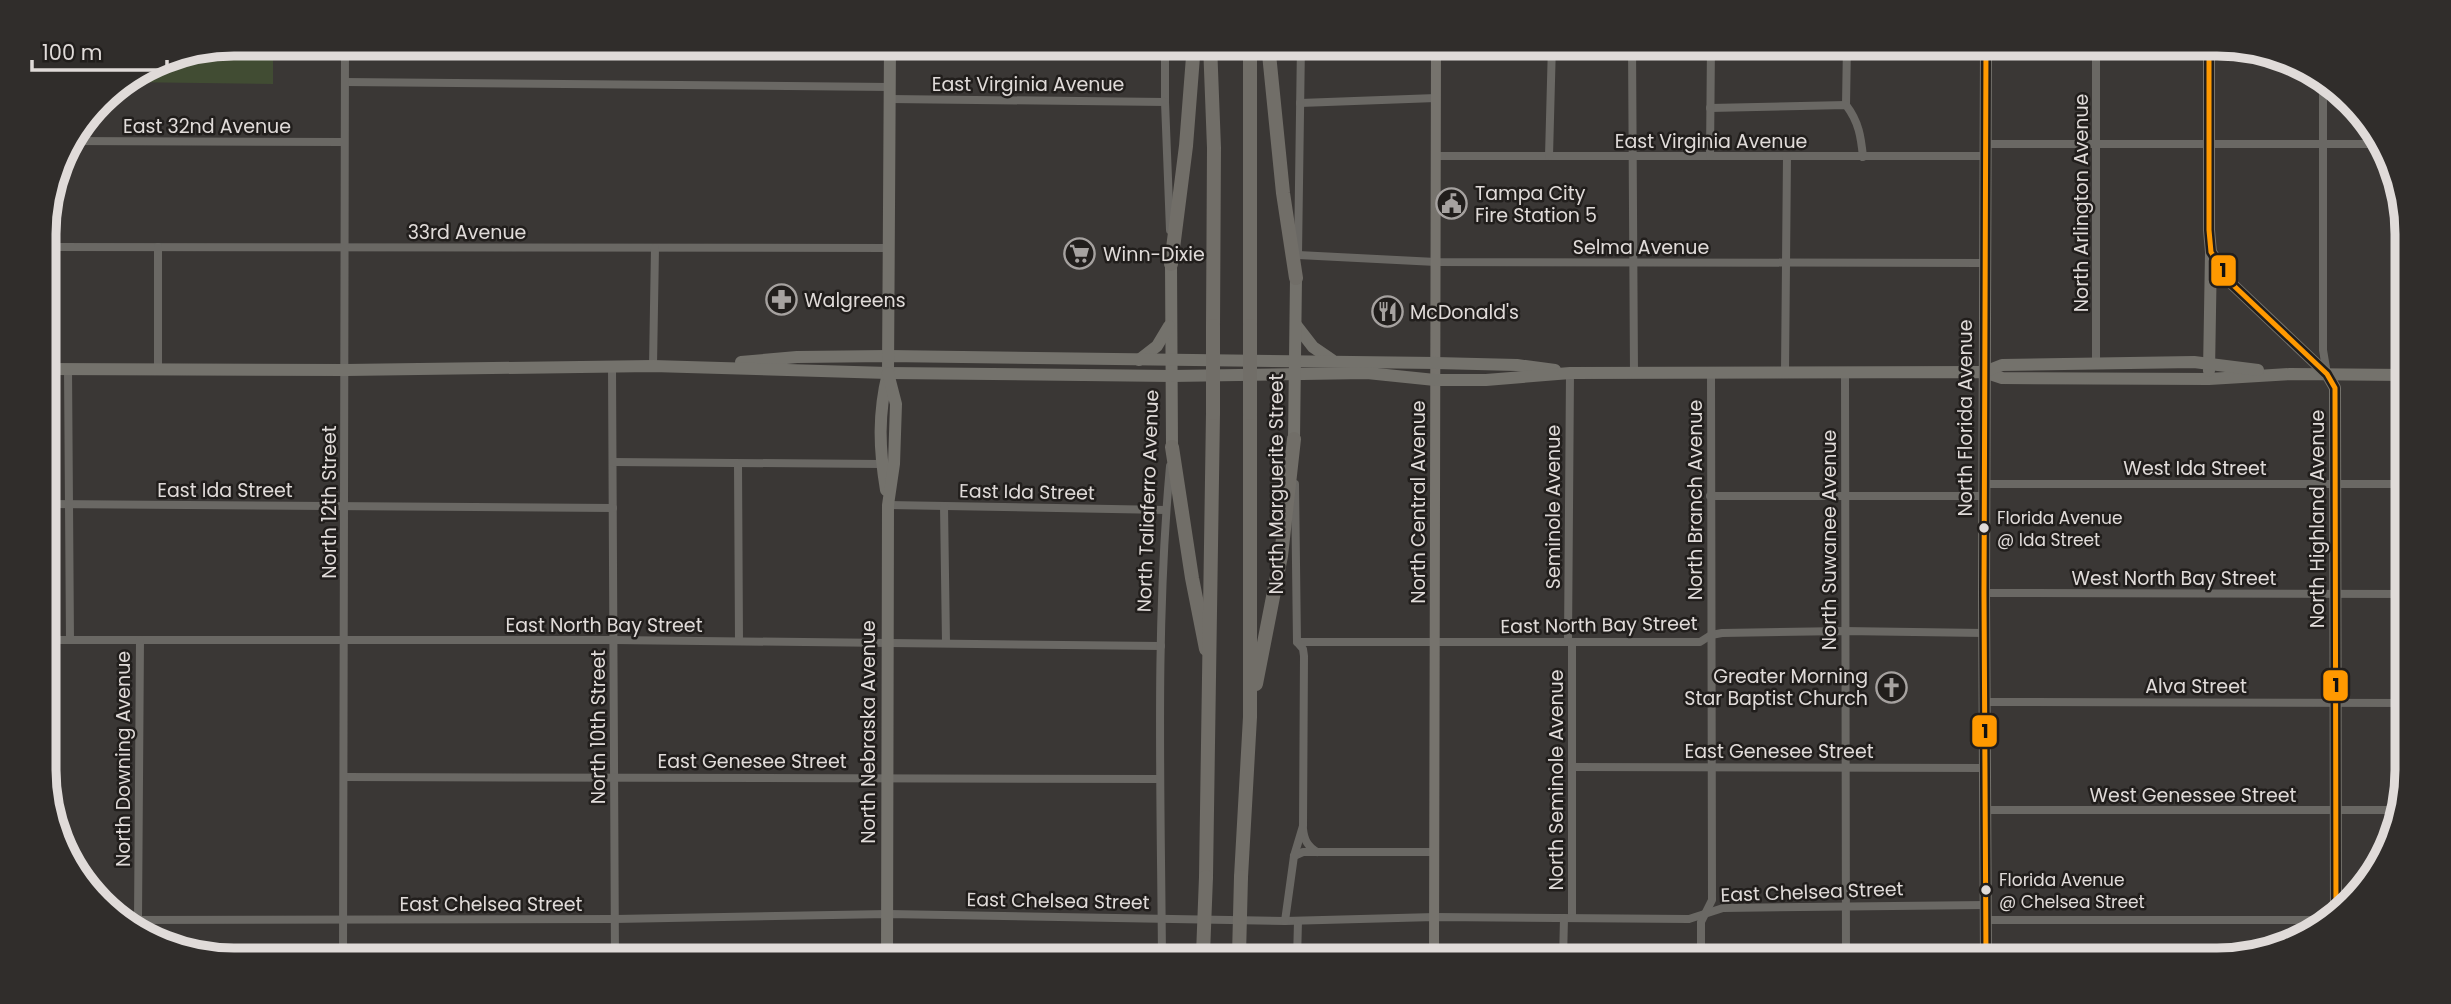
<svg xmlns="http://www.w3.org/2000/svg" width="2451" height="1004" viewBox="0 0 2451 1004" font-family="Poppins,sans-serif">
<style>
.green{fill:#414c33}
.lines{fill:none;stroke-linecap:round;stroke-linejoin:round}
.street{stroke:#6a6864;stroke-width:8}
.secondary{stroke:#76736d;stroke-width:10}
.primary{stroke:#74726c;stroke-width:12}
.highway{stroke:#716e68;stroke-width:14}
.highway-bridge{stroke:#716e68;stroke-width:14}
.bus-1-casing{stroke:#211e1c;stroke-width:10}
.bus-1{stroke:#f90;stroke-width:5}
.bus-dot{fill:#e0dbd9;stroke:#211e1c;stroke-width:2.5}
.labels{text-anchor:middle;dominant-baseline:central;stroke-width:5;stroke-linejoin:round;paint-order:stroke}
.bus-label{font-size:17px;fill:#e0dbd9;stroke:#211e1c;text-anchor:start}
.street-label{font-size:19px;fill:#e0dbd9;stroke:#211e1c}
.poi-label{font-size:19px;fill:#e0dbd9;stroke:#211e1c;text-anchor:start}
.rim{fill:none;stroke:#e0dbd9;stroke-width:9}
.line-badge{stroke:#211e1c;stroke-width:2.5}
.pale-badge-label{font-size:19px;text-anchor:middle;font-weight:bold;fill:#111}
</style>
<rect width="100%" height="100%" fill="#3a3735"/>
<polygon class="green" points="234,44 273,44 273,84 123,82 162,58"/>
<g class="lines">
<g class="street">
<polyline points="1165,44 1165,102 1170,230"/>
<polyline points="1632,44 1634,373"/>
<polyline points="2096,44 2096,363"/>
<polyline points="345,82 890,87"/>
<polyline points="2323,84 2323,350 2327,374"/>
<polyline points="890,99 1165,102"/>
<polyline points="1300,103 1436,98"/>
<polyline points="1846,105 1847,44"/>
<path d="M1710 108 1846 105C1859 122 1861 137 1863 157"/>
<polyline points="70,141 344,142"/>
<polyline points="1986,144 2376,144"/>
<polyline points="1436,156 1986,156"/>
<polyline points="1549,156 1552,44"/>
<polyline points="1710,156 1711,44"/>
<polyline points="44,247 889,248"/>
<polyline points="1298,254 1301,44"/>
<polyline points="1298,255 1436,262 1984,263"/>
<polyline points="653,366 655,248"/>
<polyline points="612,367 615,960"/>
<polyline points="68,369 70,640"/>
<polyline points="158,369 158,247"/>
<polyline points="1785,372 1787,156"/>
<polyline points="1845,372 1846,960"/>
<polyline points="613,462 881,464"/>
<polyline points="738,464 739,641"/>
<polyline points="1984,484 2406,484"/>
<polyline points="1710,496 1984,496"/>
<polyline points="46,504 613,508"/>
<polyline points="888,505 1166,510"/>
<polyline points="944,506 946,643"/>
<polyline points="1984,593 2407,594"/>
<polyline points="46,640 614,640 1161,646"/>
<polyline points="1297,642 1700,642 1711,635 1722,633 1844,631 1984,633"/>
<polyline points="1568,642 1570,373"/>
<polyline points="1572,642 1572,918"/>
<polyline points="1984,702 2407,703"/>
<polyline points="1573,767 1985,768"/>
<polyline points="344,777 1160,779"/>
<polyline points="1985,810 2400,810"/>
<path d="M1303 829C1304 839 1307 846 1317 852"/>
<polyline points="1294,856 1303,852 1435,852"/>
<polyline points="128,920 615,919 888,914 1285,921 1435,917 1689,919 1723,908 1986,905"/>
<polyline points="138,920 140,640"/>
<polyline points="1986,920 2333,920"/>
<polyline points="1285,921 1294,856 1303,826 1304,656 1303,649 1297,642 1295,484"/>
<polyline points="343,960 345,44"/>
<path d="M1162 960C1161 796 1155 630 1170 466"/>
<polyline points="1297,960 1298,921"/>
<polyline points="1563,960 1564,918"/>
<polyline points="1701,960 1701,922 1712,900 1711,372"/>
</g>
<polyline class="secondary" points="1434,960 1436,44"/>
<g class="primary">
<polyline points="2209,44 2209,230 2211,252 2232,284 2327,374 2335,388 2336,916"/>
<polyline points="1171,264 1172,447"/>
<polyline points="1296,325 1313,347 1332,360"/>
<polyline points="1139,360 1157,346 1169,326"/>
<polyline points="741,362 797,357 888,356 1436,363 1517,365 1555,370"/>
<polyline points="45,369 346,370 653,366 888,373 1172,376 1367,373 1435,380 1486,380 1570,373 1984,372 2002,378 2209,379 2290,374 2406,375"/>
<polyline points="2209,371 2211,253"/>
<polyline points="1984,372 2002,365 2194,362 2258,370"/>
<polyline points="1294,439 1296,278"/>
<path d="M886 490C879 448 878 414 888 373L890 44"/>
<polyline points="887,960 888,505 894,464 896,404 888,373"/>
<polyline points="1986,960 1984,593 1986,44"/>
</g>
<g class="highway">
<polyline points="1210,44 1214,148 1213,326"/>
<polyline points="1250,44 1250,326"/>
<polyline points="1268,44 1283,193 1296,278"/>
<polyline points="1171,264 1186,146 1194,44"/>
<polyline points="1172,447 1192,578 1206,649"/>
<polyline points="1256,684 1281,556 1294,439"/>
<polyline points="1206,877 1213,413"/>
<polyline points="1241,877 1250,717 1250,413"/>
</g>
<g class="highway-bridge">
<polyline points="1213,413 1213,326"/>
<polyline points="1250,413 1250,326"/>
<polyline points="1203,954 1206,877"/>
<polyline points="1239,955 1241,877"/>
</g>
<defs>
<g id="bus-1">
<polyline points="2209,44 2209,230 2211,252 2232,284 2327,374 2335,388 2336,916"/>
<polyline points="1986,960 1984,593 1986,44"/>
</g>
</defs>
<use href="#bus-1" class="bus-1-casing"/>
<use href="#bus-1" class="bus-1"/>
</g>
<defs>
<symbol id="civic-ring" viewBox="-11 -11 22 22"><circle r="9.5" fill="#211e1c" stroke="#a6a2a0" stroke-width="1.5"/><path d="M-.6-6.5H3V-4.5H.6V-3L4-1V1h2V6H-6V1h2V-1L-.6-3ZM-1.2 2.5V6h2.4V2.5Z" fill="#a6a2a0"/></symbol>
<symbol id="supermarket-ring" viewBox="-11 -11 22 22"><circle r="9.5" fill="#211e1c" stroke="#a6a2a0" stroke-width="1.5"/><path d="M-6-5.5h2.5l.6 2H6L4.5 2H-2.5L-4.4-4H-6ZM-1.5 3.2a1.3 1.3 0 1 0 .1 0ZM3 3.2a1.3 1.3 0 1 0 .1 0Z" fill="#a6a2a0"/></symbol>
<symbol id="pharmacy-ring" viewBox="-11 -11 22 22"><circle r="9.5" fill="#211e1c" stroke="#a6a2a0" stroke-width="1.5"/><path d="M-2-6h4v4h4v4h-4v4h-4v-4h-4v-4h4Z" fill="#a6a2a0"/></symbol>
<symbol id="restaurant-ring" viewBox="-11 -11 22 22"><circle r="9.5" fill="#211e1c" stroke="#a6a2a0" stroke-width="1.5"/><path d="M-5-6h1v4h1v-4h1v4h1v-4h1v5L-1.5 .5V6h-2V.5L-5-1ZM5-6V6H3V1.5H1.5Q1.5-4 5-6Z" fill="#a6a2a0"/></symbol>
<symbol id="church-ring" viewBox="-11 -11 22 22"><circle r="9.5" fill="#211e1c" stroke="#a6a2a0" stroke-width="1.5"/><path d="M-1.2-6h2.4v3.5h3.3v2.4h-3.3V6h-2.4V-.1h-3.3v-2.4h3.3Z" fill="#a6a2a0"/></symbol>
</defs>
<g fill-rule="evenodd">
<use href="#civic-ring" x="1434" y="186" width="35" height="35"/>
<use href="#supermarket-ring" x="1062" y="236" width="35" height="35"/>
<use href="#pharmacy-ring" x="764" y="282" width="35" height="35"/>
<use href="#restaurant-ring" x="1370" y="294" width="35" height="35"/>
<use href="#church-ring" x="1874" y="670" width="35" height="35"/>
</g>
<g class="bus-dot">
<circle cx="1984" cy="528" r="6"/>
<circle cx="1986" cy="890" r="6"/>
</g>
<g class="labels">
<g class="bus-label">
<text x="1997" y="518">Florida Avenue<tspan x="1997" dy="22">@ Ida Street</tspan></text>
<text x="1999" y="880">Florida Avenue<tspan x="1999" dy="22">@ Chelsea Street</tspan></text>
</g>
<g class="street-label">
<text x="1028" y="84">East Virginia Avenue</text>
<text x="207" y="126">East 32nd Avenue</text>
<text x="1711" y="141">East Virginia Avenue</text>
<text transform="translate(2081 203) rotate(-90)">North Arlington Avenue</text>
<text x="467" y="232">33rd Avenue</text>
<text x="1641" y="247">Selma Avenue</text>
<text transform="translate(1965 418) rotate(-90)">North Florida Avenue</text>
<text x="2195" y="468">West Ida Street</text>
<text transform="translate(1276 484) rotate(-90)">North Marguerite Street</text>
<text x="225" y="490">East Ida Street</text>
<text transform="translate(1027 492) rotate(1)">East Ida Street</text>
<text transform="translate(1695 500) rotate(-90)">North Branch Avenue</text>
<text transform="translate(1148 501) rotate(-88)">North Taliaferro Avenue</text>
<text transform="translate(329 502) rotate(-90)">North 12th Street</text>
<text transform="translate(1418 502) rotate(-90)">North Central Avenue</text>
<text transform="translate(1553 507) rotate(-90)">Seminole Avenue</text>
<text transform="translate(2317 519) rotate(-90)">North Highland Avenue</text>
<text transform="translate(1829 540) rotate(-90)">North Suwanee Avenue</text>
<text x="2174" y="578">West North Bay Street</text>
<text x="604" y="625">East North Bay Street</text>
<text transform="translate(1599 625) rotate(-1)">East North Bay Street</text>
<text x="2196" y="686">Alva Street</text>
<text transform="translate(598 727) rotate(-90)">North 10th Street</text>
<text transform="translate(868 732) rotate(-90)">North Nebraska Avenue</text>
<text x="1779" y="751">East Genesee Street</text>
<text transform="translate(123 759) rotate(-90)">North Downing Avenue</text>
<text x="752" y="761">East Genesee Street</text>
<text transform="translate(1556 780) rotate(-90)">North Seminole Avenue</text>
<text x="2193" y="795">West Genessee Street</text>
<text transform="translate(1812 892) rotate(-2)">East Chelsea Street</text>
<text transform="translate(1058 901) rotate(1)">East Chelsea Street</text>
<text x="491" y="904">East Chelsea Street</text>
</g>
<g class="poi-label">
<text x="1475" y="193">Tampa City<tspan x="1475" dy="22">Fire Station 5</tspan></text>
<text x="1103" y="254">Winn-Dixie</text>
<text x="804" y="300">Walgreens</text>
<text x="1410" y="312">McDonald's</text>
<text x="1868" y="676" text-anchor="end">Greater Morning<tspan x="1868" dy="22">Star Baptist Church</tspan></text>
</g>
</g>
<path d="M0 0H2451V1004H0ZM234 56H2217A178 178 0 0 1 2395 234V770A178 178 0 0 1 2217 948H234A178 178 0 0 1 56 770V234A178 178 0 0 1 234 56Z" fill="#302d2b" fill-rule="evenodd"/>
<path class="rim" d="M234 56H2217A178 178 0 0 1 2395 234V770A178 178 0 0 1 2217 948H234A178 178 0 0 1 56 770V234A178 178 0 0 1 234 56Z"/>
<g class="line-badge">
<rect x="2210" y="254" width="27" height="33" rx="7" fill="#f90"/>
<rect x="2322" y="669" width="27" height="33" rx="7" fill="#f90"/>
<rect x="1971" y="714" width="27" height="34" rx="7" fill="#f90"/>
</g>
<g class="pale-badge-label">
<text x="2223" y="277">1</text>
<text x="2336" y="692">1</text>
<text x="1985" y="738">1</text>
</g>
<path d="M32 60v10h135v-10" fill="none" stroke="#e0dbd9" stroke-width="3.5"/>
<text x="42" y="60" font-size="21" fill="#e0dbd9" stroke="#211e1c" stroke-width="5" paint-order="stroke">100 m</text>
</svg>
